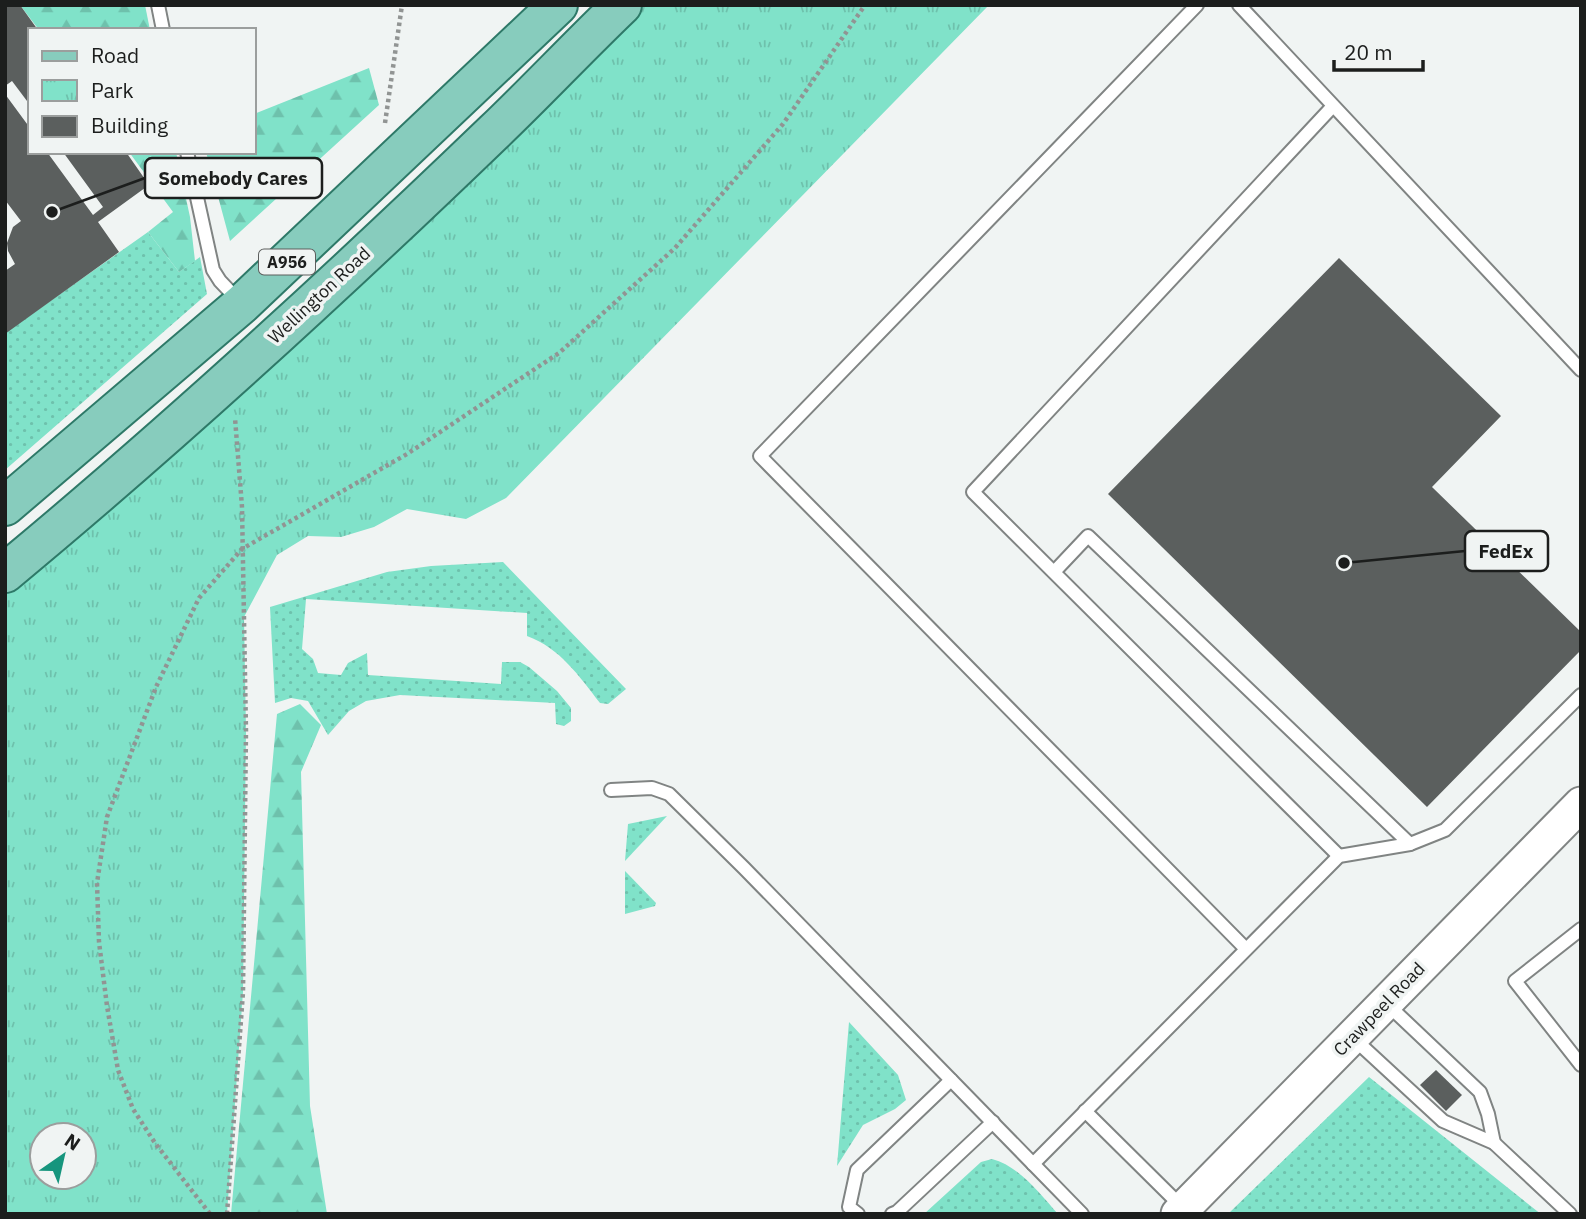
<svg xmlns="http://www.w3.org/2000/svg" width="1586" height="1219" viewBox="0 0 1586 1219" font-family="'IBM Plex Sans',sans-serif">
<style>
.grass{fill:url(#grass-dots)}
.forest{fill:url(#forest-firs)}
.park{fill:url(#park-tufts);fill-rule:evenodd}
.building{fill:#5b5f5e}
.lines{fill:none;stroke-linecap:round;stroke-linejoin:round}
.lane-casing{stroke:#808483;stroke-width:16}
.secondary-casing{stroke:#808483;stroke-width:37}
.primary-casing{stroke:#2e7968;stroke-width:42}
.path{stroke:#919493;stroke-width:4.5;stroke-dasharray:3.5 3.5;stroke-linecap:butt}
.lane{stroke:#fff;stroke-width:12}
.secondary{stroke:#fff;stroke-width:33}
.primary{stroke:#87ccbd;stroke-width:38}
.labels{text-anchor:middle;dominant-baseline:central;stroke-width:7;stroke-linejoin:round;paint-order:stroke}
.shield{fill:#f0f4f3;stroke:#5c5e5d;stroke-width:2}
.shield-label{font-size:16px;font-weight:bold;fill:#1c1e1d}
.street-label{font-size:18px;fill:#1c1e1d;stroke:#f0f4f3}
.leader{fill:none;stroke:#1c1e1d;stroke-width:2.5}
.callout-dot{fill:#1c1e1d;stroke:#f0f4f3;stroke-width:2.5}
.callout{fill:#f0f4f3;stroke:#1c1e1d;stroke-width:2.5}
.callout-label{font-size:19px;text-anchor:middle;font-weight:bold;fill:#1c1e1d}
</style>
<defs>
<pattern id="grass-dots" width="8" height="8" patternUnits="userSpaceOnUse" patternTransform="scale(1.75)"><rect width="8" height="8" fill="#80e2c9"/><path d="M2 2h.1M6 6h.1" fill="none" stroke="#6ec1ac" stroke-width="1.8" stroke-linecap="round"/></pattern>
<pattern id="forest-firs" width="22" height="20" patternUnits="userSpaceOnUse" patternTransform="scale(1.75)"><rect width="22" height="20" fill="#80e2c9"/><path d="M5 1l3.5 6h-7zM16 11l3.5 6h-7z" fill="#6ec1ac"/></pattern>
<pattern id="park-tufts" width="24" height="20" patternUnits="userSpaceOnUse" patternTransform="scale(1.75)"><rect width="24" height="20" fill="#80e2c9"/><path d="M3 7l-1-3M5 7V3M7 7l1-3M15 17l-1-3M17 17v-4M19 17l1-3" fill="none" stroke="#6ec1ac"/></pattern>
</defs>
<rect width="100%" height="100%" fill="#f0f4f3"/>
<g class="grass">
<polygon points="148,232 179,272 200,257 207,294 5,470 5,333"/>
<path d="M503 562 626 689 608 704 600 703C579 676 560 648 527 636V613L306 599 302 649 313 659 318 673 341 675 348 663 367 653 368 675 501 684 502 662H520L529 667 557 691 571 708V721L564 726 556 724 555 703 400 695 366 701 349 711 328 735 308 701 291 698 275 703 270 607 387 572 431 566Z"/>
<polygon points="667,816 625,861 628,824"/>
<polygon points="625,871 656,903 655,906 625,914"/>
<polygon points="849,1022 898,1075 906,1100 895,1109 863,1125 837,1166"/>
<polygon points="1369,1077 1537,1211 1541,1214 1228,1214"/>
<path d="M992 1159C1019 1166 1040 1194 1058 1214H924L981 1162Z"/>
</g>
<g class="forest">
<polygon points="20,5 145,5 150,30 39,30"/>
<polygon points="369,68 379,105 230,241 206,152 254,152 254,114"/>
<polygon points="129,152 176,152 190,217 195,261 179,272 148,232 173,212"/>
<polygon points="300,704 321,725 301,772 310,1106 327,1214 231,1214 277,714"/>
</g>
<path class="park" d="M622 5H989L506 498 466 519 407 509 374 527 341 537 308 536 277 555 244 617 246 731 243 992 227 1214H5V573ZM42 1135H84V1177H42Z"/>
<g class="building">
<polygon points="5,5 20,5 38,30 30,30 30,105 12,81 5,86"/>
<polygon points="5,94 30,128 30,152 47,152 93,215 103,207 63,152 126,152 149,185 98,222 119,252 5,334 5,271 15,264 8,251 7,243 13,227 21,221 5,200"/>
<polygon points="1339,258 1501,416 1432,487 1581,632 1581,650 1427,807 1108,494"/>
<polygon points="1436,1070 1462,1095 1446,1111 1420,1085"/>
</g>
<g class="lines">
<defs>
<g id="lane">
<polyline points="158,5 163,30"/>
<polyline points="1197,5 760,456 1245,948"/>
<polyline points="1239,5 1581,370"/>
<polyline points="1333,106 973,492 1339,856"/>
<polyline points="187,152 213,270 220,281 239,301"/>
<polyline points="1054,572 1088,536 1410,844"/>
<polyline points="611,790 652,788 669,794 744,868 1082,1214"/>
<polyline points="1581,929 1515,981 1581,1065"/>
<polyline points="1387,1004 1480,1092 1488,1114 1494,1143"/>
<polyline points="1352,1037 1443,1121 1494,1143 1570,1214"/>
<polyline points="1085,1111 1182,1207"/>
<polyline points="1033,1164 1339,856 1410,844 1445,830 1581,695"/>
<polyline points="858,1214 849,1207 857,1170 951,1080"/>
<polyline points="892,1214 897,1212 993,1122"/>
</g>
<polyline id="secondary" points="1178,1214 1581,804"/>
<g id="primary">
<polyline points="5,506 242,304 558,5"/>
<path d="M5 573C174 433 336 284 494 132 537 91 578 47 622 5"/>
</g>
</defs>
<use href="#lane" class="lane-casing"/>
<use href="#secondary" class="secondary-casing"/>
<use href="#primary" class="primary-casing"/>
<g class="path">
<polyline points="385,123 402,5"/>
<polyline points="210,1214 155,1143 133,1109 118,1070 107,1006 99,942 97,883 107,817 156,687 199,598 242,549 407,454 559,353 675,248 783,124 865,5"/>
<polyline points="227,1214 243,992 246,731 242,507 235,418"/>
</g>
<use href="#lane" class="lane"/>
<use href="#secondary" class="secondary"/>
<use href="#primary" class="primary"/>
</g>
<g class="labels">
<rect class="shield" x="259" y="249.5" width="56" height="25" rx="5"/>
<g class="shield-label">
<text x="287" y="262">A956</text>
</g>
<g class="street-label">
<text transform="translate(319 295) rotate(-43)">Wellington Road</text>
<text transform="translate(1379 1009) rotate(-46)">Crawpeel Road</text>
</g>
</g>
<path class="leader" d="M52 212L145 178M1344 563L1465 551"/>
<g class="callout-dot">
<circle cx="52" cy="212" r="7"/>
<circle cx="1344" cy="563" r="7"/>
</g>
<g class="callout">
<rect x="145" y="158" width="177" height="40" rx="7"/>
<rect x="1465" y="531" width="83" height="40" rx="7"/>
</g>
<g class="callout-label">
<text x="233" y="185">Somebody Cares</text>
<text x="1506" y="558">FedEx</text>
</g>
<rect width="1586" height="1219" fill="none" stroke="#1c1e1d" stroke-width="14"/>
<rect x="28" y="28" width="228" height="126" fill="#f0f4f3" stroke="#9b9e9d" stroke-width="2"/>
<rect x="42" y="51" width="35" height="10" fill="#87ccbd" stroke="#9b9e9d" stroke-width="2"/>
<text x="91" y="63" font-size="21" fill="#1c1e1d">Road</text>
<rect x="42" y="80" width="35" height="21" fill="url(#park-tufts)" stroke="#9b9e9d" stroke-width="2"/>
<text x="91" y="98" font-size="21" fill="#1c1e1d">Park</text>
<rect x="42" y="116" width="35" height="21" fill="#5b5f5e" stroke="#9b9e9d" stroke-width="2"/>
<text x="91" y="133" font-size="21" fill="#1c1e1d">Building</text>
<g transform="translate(63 1156) rotate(34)"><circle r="33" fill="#f0f4f3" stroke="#9b9e9d" stroke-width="2"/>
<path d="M0-5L12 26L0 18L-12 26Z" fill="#16957d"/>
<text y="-10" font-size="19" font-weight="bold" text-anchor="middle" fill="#1c1e1d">N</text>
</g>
<path d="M1334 60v10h89v-10" fill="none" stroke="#1c1e1d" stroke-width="3.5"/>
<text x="1344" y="60" font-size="21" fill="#1c1e1d" stroke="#f0f4f3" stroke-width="5" paint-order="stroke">20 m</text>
</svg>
